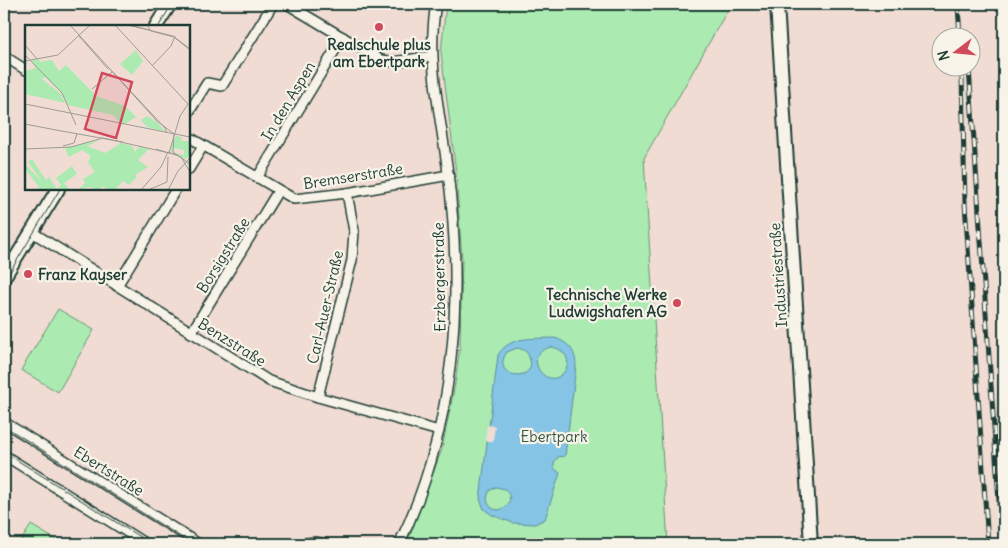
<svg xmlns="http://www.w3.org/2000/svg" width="1008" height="548" viewBox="0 0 1008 548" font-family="Delius,sans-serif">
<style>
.green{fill:#abeab1;stroke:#659472}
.water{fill:#85c4e5;stroke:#5c8e9e;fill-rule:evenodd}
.pier{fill:#f1dcd4}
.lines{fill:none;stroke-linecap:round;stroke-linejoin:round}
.street-casing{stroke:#1f3d34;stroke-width:12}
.secondary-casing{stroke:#1f3d34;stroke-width:16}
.street{stroke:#f7f3e8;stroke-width:9}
.secondary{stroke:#f7f3e8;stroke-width:12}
.tram{stroke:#1f3d34;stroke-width:1}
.rail-casing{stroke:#1f3d34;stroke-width:5}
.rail{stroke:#f7f3e8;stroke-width:3;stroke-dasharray:9;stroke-linecap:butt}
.poi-dot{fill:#d1495b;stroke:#f7f3e8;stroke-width:2}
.labels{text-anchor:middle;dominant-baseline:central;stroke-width:4.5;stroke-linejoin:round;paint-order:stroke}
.poi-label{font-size:15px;font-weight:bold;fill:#1f3d34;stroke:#f7f3e8}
.street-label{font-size:15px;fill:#1f3d34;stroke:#f7f3e8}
.park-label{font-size:15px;fill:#345747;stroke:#f7f3e8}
.inset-road{fill:none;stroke:#9d9c94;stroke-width:1}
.view{fill:#d1495b;fill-opacity:0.15;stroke:#d1495b;stroke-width:2.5}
.inset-edge{fill:none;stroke:#1f3d34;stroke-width:2.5}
</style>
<rect width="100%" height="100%" fill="#f1dcd4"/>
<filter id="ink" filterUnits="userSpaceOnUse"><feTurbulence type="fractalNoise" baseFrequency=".02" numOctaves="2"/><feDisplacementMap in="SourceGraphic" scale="10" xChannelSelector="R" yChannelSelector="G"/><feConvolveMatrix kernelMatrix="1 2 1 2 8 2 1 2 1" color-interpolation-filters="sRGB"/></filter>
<g filter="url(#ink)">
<g class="green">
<polygon points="446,4 731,4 644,158 668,544 407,544 442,449 455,384 460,346 462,260 456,173 441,52"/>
<polygon points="58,309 94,330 58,392 21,370"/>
<polygon points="31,525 63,544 19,544"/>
</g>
<path class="water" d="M555 338C570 343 576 352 576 367L565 456 558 457 554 463V468L560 473 545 519 535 524 513 523 492 515 484 509 480 499 498 355C510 335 534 339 555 338ZM552 347C564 349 573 361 564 372 546 394 519 352 552 347ZM517 348C523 349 527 351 529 357 540 384 488 379 507 352ZM496 487 505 489C521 505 491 521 487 499L489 491Z"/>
<polygon class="pier" points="487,425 495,426 493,442 485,441"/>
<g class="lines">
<defs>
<g id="street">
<polyline points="287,4 381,60 394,62 432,56"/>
<polyline points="4,56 26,70"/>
<polyline points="189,112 207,83 222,86 273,4"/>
<polyline points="189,137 294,199 347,193 449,175"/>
<polyline points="189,169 203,146"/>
<polyline points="257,178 343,37"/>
<polyline points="32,232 269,381 318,397 439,431"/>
<polyline points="117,286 176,189"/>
<polyline points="191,333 278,191"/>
<polyline points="318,397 352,260 354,231 347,193"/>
<polyline points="4,422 199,544"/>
<polyline points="4,455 146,544"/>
<polyline points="301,544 315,542 326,544"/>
<path d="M399 544C455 430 464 298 448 173 441 117 426 60 436 4"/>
</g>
<g id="secondary">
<polyline points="777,4 811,544"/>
<polyline points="156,26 170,4"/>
<polyline points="4,277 58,189"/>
</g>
</defs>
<use href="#street" class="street-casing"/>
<use href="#secondary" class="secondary-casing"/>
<use href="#street" class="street"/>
<use href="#secondary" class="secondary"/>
<g class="tram">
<polyline points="159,26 172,4"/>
<polyline points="4,282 60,189"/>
<polyline points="4,426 192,544"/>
<polyline points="4,452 151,544"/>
</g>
<defs>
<g id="rail">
<polyline points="958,4 960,38"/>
<polyline points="969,68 1002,544"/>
<polyline points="962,77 965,203 988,544"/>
</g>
</defs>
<use href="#rail" class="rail-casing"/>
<use href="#rail" class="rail"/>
</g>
</g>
<g class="poi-dot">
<circle cx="379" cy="27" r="5"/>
<circle cx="28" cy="274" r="5"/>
<circle cx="677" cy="303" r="5"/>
</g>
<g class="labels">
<g class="poi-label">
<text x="379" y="44">Realschule plus<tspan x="379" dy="17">am Ebertpark</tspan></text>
<text x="38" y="274" text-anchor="start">Franz Kayser</text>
<text x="667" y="294" text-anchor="end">Technische Werke<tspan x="667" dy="17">Ludwigshafen AG</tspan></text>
</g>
<g class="street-label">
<text transform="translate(288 101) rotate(-59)">In den Aspen</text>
<text transform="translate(353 176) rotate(-9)">Bremserstraße</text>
<text transform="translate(223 255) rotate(-58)">Borsigstraße</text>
<text transform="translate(778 275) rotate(-94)">Industriestraße</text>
<text transform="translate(439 277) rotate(-91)">Erzbergerstraße</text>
<text transform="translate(325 307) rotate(-77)">Carl-Auer-Straße</text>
<text transform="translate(232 342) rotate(32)">Benzstraße</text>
<text transform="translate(109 471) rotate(32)">Ebertstraße</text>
</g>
<g class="park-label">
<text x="554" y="436">Ebertpark</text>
</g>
</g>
<g transform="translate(25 25)">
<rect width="165" height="165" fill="#f1dcd4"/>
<path d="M111 25 118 36 107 50 95 39ZM13 34 16 37 27 35 34 46 41 40 71 71 100 81 111 92 98 100 88 90 43 80 37 68 20 52 17 54 36 69 40 78 0 69V46L11 43 6 36ZM122 91 129 95 124 100 130 95 141 107 122 102 116 95ZM151 111 157 112 156 116H165V130L160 134 150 128 159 130V125L149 123 147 127 145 125ZM75 115 62 121 80 128 96 118 107 121 110 127 114 122 124 124 113 135 123 142 110 150 112 152 104 160 98 156 90 165H82L78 161 73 165 64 162 53 165 60 158 58 154 70 147 63 137 66 131 57 125 44 132 42 127 44 135 40 123ZM7 134 21 155 24 152 32 164 36 160 31 153 47 141 52 149 39 158 45 165H11L14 162 0 144V139L18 158 3 137Z" fill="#abeab1"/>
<path class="inset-road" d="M45 0 132 96 149 109 148 127 165 139M90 0 163 79 155 91 144 128 131 124M103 0 148 11 165 24M104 0 125 5M122 0 126 6 149 12 165 25M54 11 83 44M0 20 12 34M0 30 37 68 51 100M0 36 33 30 65 0M127 41 146 21 150 11M83 42 140 103 142 108M67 64 87 47M0 79 165 112M0 99 31 105M31 105 98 117M38 121 49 118 52 109M0 124 46 122 78 113 153 130M116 165 136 142 143 127 156 132 165 147M123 165 142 157 143 132M143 165 153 146 165 133"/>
<path class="view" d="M77 48 107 57 91 113 60 104Z"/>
<rect width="165" height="165" class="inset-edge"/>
</g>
<rect width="1008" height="548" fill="none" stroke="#f7f3e8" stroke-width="20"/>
<rect x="10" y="10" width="988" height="528" fill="none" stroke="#1f3d34" stroke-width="2" filter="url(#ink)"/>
<g transform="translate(956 52) rotate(254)"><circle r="24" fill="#f7f3e8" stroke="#a1aaa0"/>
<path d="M0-4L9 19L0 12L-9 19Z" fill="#d1495b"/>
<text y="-8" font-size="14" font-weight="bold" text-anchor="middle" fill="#1f3d34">N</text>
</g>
</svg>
